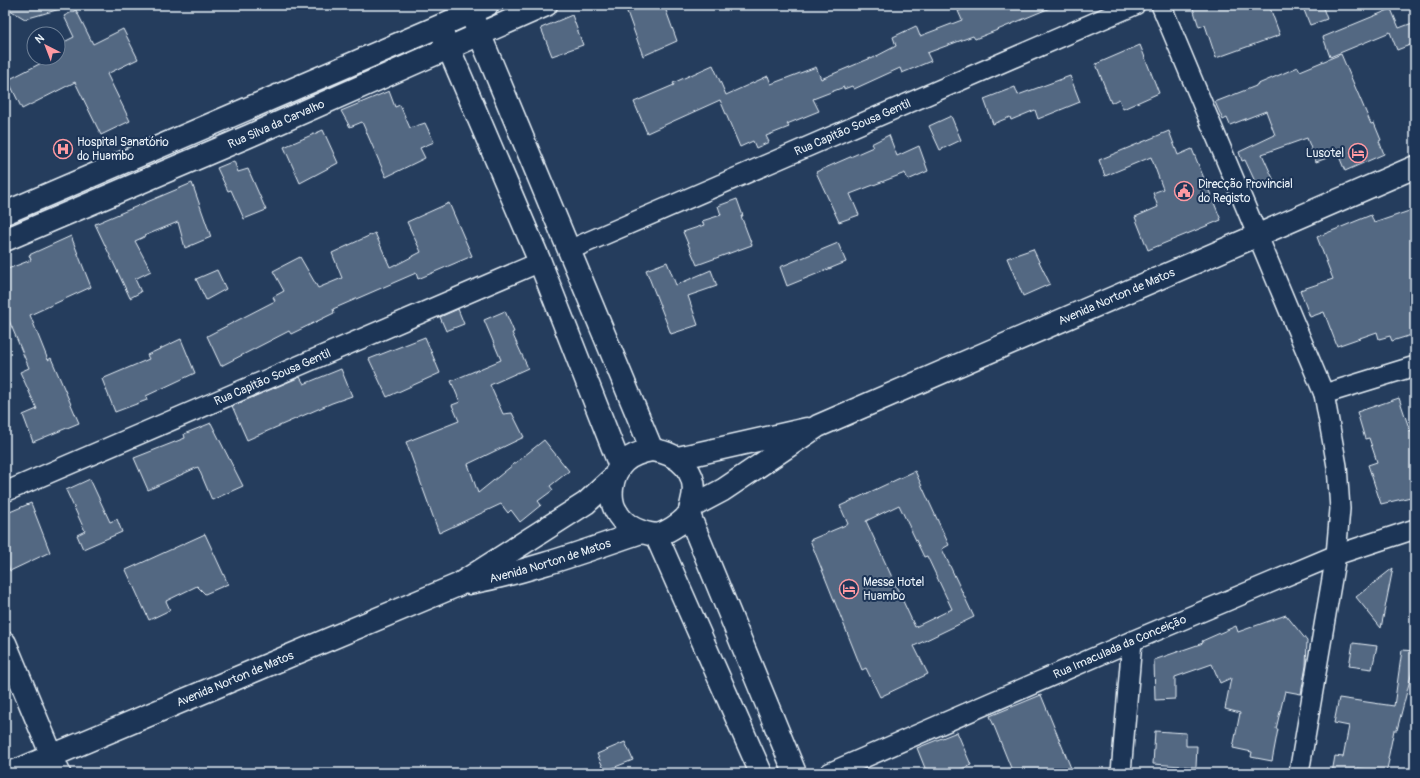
<svg xmlns="http://www.w3.org/2000/svg" width="1420" height="778" viewBox="0 0 1420 778" font-family="Pangolin,sans-serif">
<style>
.building{fill:#536782;stroke:#e8f1f8;fill-rule:evenodd}
.lines{fill:none;stroke-linecap:round;stroke-linejoin:round}
.minor-casing{stroke:#e8f1f8;stroke-width:22}
.tertiary-casing{stroke:#e8f1f8;stroke-width:25}
.secondary-casing{stroke:#e8f1f8;stroke-width:25}
.minor{stroke:#1d3557;stroke-width:19}
.tertiary{stroke:#1d3557;stroke-width:22}
.secondary{stroke:#1d3557;stroke-width:22}
.labels{text-anchor:middle;dominant-baseline:central;stroke-width:4;stroke-linejoin:round;paint-order:stroke}
.street-label{font-size:12px;fill:#e8f1f8;stroke:#1d3557}
.poi-label{font-size:12px;fill:#e8f1f8;stroke:#1d3557;text-anchor:start}
</style>
<rect width="100%" height="100%" fill="#253d5d"/>
<filter id="ink" filterUnits="userSpaceOnUse"><feTurbulence type="fractalNoise" baseFrequency=".025" numOctaves="2"/><feDisplacementMap in="SourceGraphic" scale="8" xChannelSelector="R" yChannelSelector="G"/><feConvolveMatrix kernelMatrix="1 2 1 2 8 2 1 2 1" color-interpolation-filters="sRGB"/></filter>
<g filter="url(#ink)">
<g class="building">
<polygon points="5,5 60,5 60,9 25,19 5,7"/>
<polygon points="634,5 664,5 677,41 643,56 626,9"/>
<polygon points="974,5 1057,5 995,31 975,39 973,36 927,53 931,61 902,73 900,68 854,89 852,86 844,89 844,87 813,99 819,111 787,124 789,127 766,136 769,142 756,148 753,141 740,147 720,100 647,133 634,102 674,85 673,83 713,65 726,95 768,76 771,84 816,67 821,79 871,58 871,59 896,46 893,37 916,26 920,36 962,20 958,11"/>
<polygon points="1192,5 1269,5 1280,35 1216,58 1205,25 1199,27"/>
<polygon points="1302,5 1322,5 1327,19 1310,25"/>
<polygon points="1391,9 1399,28 1415,22 1415,43 1397,50 1390,32 1330,57 1323,37"/>
<polygon points="76,10 93,44 123,29 138,59 107,74 130,121 101,135 75,82 22,109 8,80 51,58 58,58 58,45 74,37 64,16"/>
<polygon points="572,15 583,45 552,56 541,28"/>
<polygon points="1140,45 1159,93 1123,109 1119,99 1111,103 1096,64"/>
<polygon points="1341,54 1371,124 1374,123 1381,140 1379,141 1384,154 1345,171 1338,154 1316,162 1307,138 1262,154 1275,183 1259,190 1245,160 1242,161 1239,152 1275,135 1266,111 1230,125 1227,118 1223,120 1215,102 1256,86 1256,85 1298,67 1300,71"/>
<polygon points="1070,76 1080,102 1038,119 1035,110 1011,120 1010,117 993,124 984,99 1015,87 1018,95"/>
<polygon points="389,91 395,107 400,105 410,128 425,123 434,142 420,148 425,158 386,177 362,122 350,127 341,111"/>
<polygon points="951,116 961,140 940,150 929,126"/>
<polygon points="323,130 338,163 300,183 284,147"/>
<polygon points="1169,131 1178,155 1192,149 1221,220 1148,250 1135,217 1158,207 1153,193 1163,189 1151,157 1105,176 1099,160"/>
<polygon points="889,135 897,156 919,146 928,171 908,180 905,173 850,194 859,215 839,222 816,172 873,147 871,144"/>
<polygon points="234,161 238,172 248,169 266,210 244,219 231,190 228,191 217,168"/>
<polygon points="192,183 211,237 185,248 178,222 144,236 144,237 135,241 151,271 135,279 141,292 130,298 95,224"/>
<polygon points="737,199 743,216 741,216 752,245 697,265 683,232 704,225 702,221 721,215 718,206"/>
<polygon points="449,203 472,256 418,279 416,273 333,309 334,313 291,334 289,331 221,366 207,336 275,301 273,297 284,291 273,271 300,257 318,288 342,278 332,253 375,233 390,267 396,264 396,265 421,252 407,222"/>
<polygon points="1415,209 1415,334 1392,341 1390,336 1379,339 1377,332 1337,346 1324,312 1310,317 1300,290 1333,279 1317,237 1371,215 1374,223"/>
<polygon points="71,236 91,287 30,315 48,360 51,358 79,423 33,442 23,415 37,409 20,372 29,368 5,311 5,270 31,260 29,255"/>
<polygon points="838,243 846,262 787,286 780,267"/>
<polygon points="1033,249 1050,284 1023,296 1007,258"/>
<polygon points="667,262 676,285 711,270 717,286 688,296 698,325 671,334 646,270"/>
<polygon points="217,270 226,289 206,300 196,279"/>
<polygon points="458,309 464,324 446,331 440,317"/>
<polygon points="505,311 514,332 512,333 528,368 490,385 503,414 512,413 524,437 468,464 478,493 544,440 569,471 550,486 553,490 538,501 541,505 520,522 511,510 508,513 501,504 439,533 406,442 459,421 452,405 460,402 451,381 501,360 484,320"/>
<polygon points="425,337 440,373 387,397 369,359"/>
<polygon points="181,339 195,373 146,396 147,400 115,412 102,379 149,359 147,355"/>
<polygon points="341,369 352,396 332,403 247,440 232,406 300,377 304,384"/>
<polygon points="1399,398 1410,431 1415,429 1415,496 1381,504 1368,465 1377,462 1369,438 1365,439 1357,412"/>
<polygon points="211,423 243,486 212,500 198,467 148,490 134,458 185,438 184,434"/>
<path d="M915 471 949 545 942 549 974 617 914 646 928 674 880 697 866 668 862 670 810 540 848 524 840 506ZM899 505 924 557 927 556 952 609 915 627 866 521Z"/>
<polygon points="90,479 110,522 117,519 122,532 83,549 77,535 85,531 66,490"/>
<polygon points="31,503 50,552 10,571 5,558 5,514"/>
<polygon points="205,534 228,584 205,594 197,586 166,601 170,610 149,620 126,570"/>
<polygon points="1393,568 1381,628 1356,597"/>
<polygon points="1286,615 1307,641 1306,666 1301,694 1285,691 1276,729 1278,729 1272,761 1251,757 1252,752 1233,748 1240,713 1225,709 1231,678 1220,683 1212,664 1175,677 1175,699 1155,700 1154,660 1203,643 1202,641 1236,626 1238,632"/>
<polygon points="1353,643 1377,646 1372,669 1349,666"/>
<polygon points="1402,650 1415,651 1415,669 1413,668 1397,730 1394,730 1388,759 1389,760 1386,773 1358,768 1357,773 1332,773 1335,756 1343,757 1349,726 1334,723 1339,698 1394,706"/>
<polygon points="1041,695 1073,773 1013,773 990,716"/>
<polygon points="1155,731 1186,733 1186,746 1197,746 1196,767 1153,764"/>
<polygon points="957,732 971,765 951,773 927,773 917,748"/>
<polygon points="625,742 633,760 605,771 597,754"/>
</g>
<g class="lines">
<defs>
<g id="minor">
<polyline points="1161,5 1324,394 1337,466 1340,509 1336,555 1299,773"/>
<path id="s1" d="M569 250 1135 5"/>
<polyline points="1324,394 1415,366"/>
<path id="s2" d="M5 492 540 262"/>
<path id="s3" d="M829 773 1132 641 1336 555 1415 529"/>
<polyline points="1121,773 1132,641"/>
</g>
<g id="tertiary">
<polyline points="474,21 652,450"/>
<polyline points="443,35 540,262 620,466"/>
<polyline points="5,213 440,26 487,5"/>
<path id="s4" d="M5 240 249 136 546 5"/>
<polyline points="689,515 795,773"/>
<polyline points="656,535 761,773"/>
<polyline points="5,643 59,773"/>
</g>
<g id="secondary">
<path d="M652 450C680 453 700 474 692 502 691 507 690 513 687 516 682 523 665 534 656 535 654 535 652 534 650 534 636 531 623 525 616 511 612 505 611 495 612 488 615 464 629 454 652 450Z"/>
<polyline points="678,458 807,429"/>
<path id="s5" d="M691 507 723 490 818 426 1415 167"/>
<path id="s6" d="M469 583C528 572 585 551 641 532"/>
<path id="s7" d="M11 773 458 585 586 503 613 478"/>
</g>
</defs>
<use href="#minor" class="minor-casing"/>
<use href="#tertiary" class="tertiary-casing"/>
<use href="#secondary" class="secondary-casing"/>
<use href="#minor" class="minor"/>
<use href="#tertiary" class="tertiary"/>
<use href="#secondary" class="secondary"/>
</g>
</g>
<defs>
<symbol id="hospital-ring" viewBox="-11 -11 22 22"><circle r="9.5" fill="#1d3557" stroke="#ff9aa2" stroke-width="1.5"/><path d="M-5-5h3v3.5h4V-5h3V5h-3V1.5h-4V5h-3Z" fill="#ff9aa2"/></symbol>
<symbol id="hotel-ring" viewBox="-11 -11 22 22"><circle r="9.5" fill="#1d3557" stroke="#ff9aa2" stroke-width="1.5"/><path d="M-6-4.5h1.5V1H6V5H4.5V3h-9V5H-6ZM-4 0a1.8 1.8 0 1 1 3.6 0ZM.5 0V-2.5h3Q6-2.5 6 0Z" fill="#ff9aa2"/></symbol>
<symbol id="civic-ring" viewBox="-11 -11 22 22"><circle r="9.5" fill="#1d3557" stroke="#ff9aa2" stroke-width="1.5"/><path d="M-.6-6.5H3V-4.5H.6V-3L4-1V1h2V6H-6V1h2V-1L-.6-3ZM-1.2 2.5V6h2.4V2.5Z" fill="#ff9aa2"/></symbol>
</defs>
<g fill-rule="evenodd">
<use href="#hospital-ring" x="52" y="138" width="22" height="22"/>
<use href="#hotel-ring" x="1347" y="142" width="22" height="22"/>
<use href="#civic-ring" x="1173" y="180" width="22" height="22"/>
<use href="#hotel-ring" x="838" y="578" width="22" height="22"/>
</g>
<g class="labels">
<g class="street-label">
<text stroke="none"><textPath href="#s4" startOffset="295">Rua Silva da Carvalho</textPath></text>
<text stroke="none"><textPath href="#s1" startOffset="309">Rua Capitão Sousa Gentil</textPath></text>
<text stroke="none"><textPath href="#s5" startOffset="476">Avenida Norton de Matos</textPath></text>
<text stroke="none"><textPath href="#s2" startOffset="291">Rua Capitão Sousa Gentil</textPath></text>
<text stroke="none"><textPath href="#s6" startOffset="84">Avenida Norton de Matos</textPath></text>
<text stroke="none"><textPath href="#s3" startOffset="317">Rua Imaculada da Conceição</textPath></text>
<text stroke="none"><textPath href="#s7" startOffset="243">Avenida Norton de Matos</textPath></text>
</g>
<g class="poi-label">
<text x="77" y="142">Hospital Sanatório<tspan x="77" dy="14">do Huambo</tspan></text>
<text x="1344" y="153" text-anchor="end">Lusotel</text>
<text x="1198" y="184">Direcção Provincial<tspan x="1198" dy="14">do Registo</tspan></text>
<text x="863" y="582">Messe Hotel<tspan x="863" dy="14">Huambo</tspan></text>
</g>
</g>
<rect width="1420" height="778" fill="none" stroke="#1d3557" stroke-width="20"/>
<rect x="10" y="10" width="1400" height="758" fill="none" stroke="#e8f1f8" stroke-width="1.5" filter="url(#ink)"/>
<g transform="translate(46 46) rotate(318)"><circle r="19" fill="#1d3557" stroke="#6e8097"/>
<path d="M0-3L7 15L0 10L-7 15Z" fill="#ff9aa2"/>
<text y="-6" font-size="11" font-weight="bold" text-anchor="middle" fill="#e8f1f8">N</text>
</g>
</svg>
